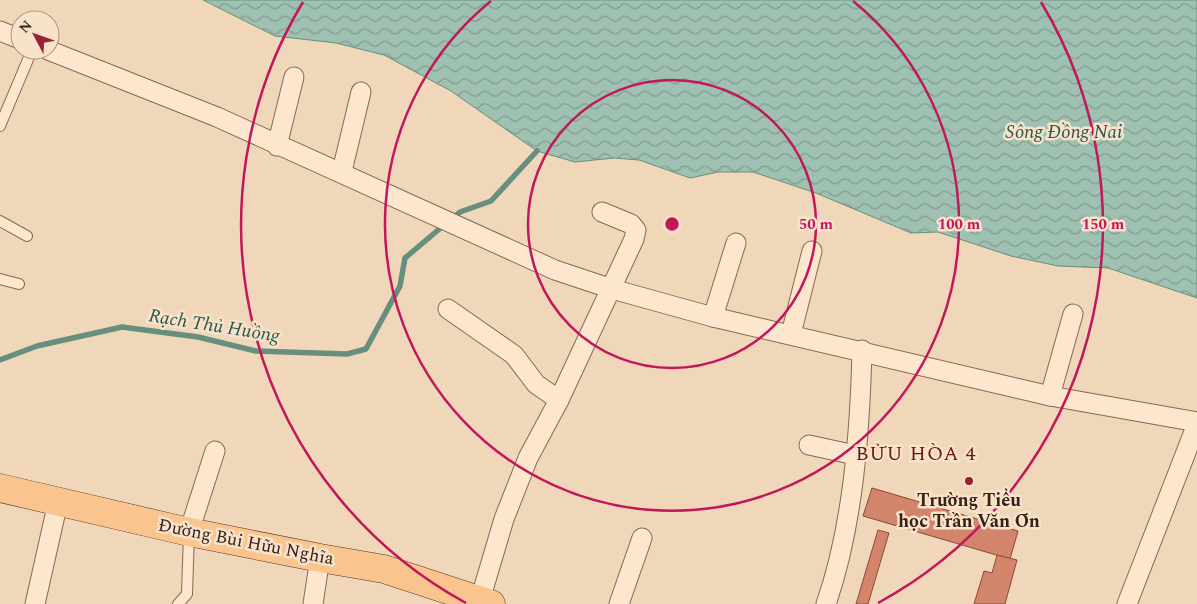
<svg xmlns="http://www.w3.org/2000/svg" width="1197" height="604" viewBox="0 0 1197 604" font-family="Spectral,serif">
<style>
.water{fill:url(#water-waves);stroke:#668f7d}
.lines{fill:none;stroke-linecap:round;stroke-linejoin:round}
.stream{stroke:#668f7d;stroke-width:5.5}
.building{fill:#d3856c;stroke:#8a4937}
.service-casing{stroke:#896653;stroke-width:12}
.minor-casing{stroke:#896653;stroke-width:21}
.primary-casing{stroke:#563528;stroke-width:29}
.service{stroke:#fce6cd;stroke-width:10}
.minor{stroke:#fce6cd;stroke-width:19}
.primary{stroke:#f9c48d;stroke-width:28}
.ring{fill:none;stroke:#c2185b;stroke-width:2.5}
.poi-dot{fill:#9d1e36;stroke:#f8e2ca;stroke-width:2}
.labels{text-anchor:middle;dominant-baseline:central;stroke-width:5;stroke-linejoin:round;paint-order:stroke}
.poi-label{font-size:18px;font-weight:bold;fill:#362219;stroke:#f8e2ca}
.street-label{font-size:18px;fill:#362219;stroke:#f8e2ca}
.water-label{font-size:19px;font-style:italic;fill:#27584c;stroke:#f8e2ca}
.quarter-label{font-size:20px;letter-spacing:1px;fill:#661815;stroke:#f8e2ca}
.centre{fill:#c2185b;stroke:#f8e2ca;stroke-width:2.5}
.ring-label{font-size:15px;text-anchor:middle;font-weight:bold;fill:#c2185b;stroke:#f8e2ca;stroke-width:5;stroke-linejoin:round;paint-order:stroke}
</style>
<defs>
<pattern id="water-waves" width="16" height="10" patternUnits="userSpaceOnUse" patternTransform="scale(1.25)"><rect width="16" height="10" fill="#9fc1b1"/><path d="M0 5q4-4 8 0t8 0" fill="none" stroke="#829c8f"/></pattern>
</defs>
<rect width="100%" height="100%" fill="#f1d7ba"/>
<polygon class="water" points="203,0 1197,0 1197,298 1108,268 1058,266 1011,256 938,232 911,233 816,193 753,172 718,172 690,178 639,160 614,158 575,162 537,151 451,91 384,55 336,43 275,36"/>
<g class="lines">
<g class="stream">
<polyline points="452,219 460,212 491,201 537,151"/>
<polyline points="0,360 37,346 122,327 198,337 256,351 347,354 366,349 400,286 405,258 444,225"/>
</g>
</g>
<g class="building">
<polygon points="872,488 1018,531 1010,559 863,516"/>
<polygon points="878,530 889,533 868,604 856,604"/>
<polygon points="997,555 1017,560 1005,604 974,604 984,571 992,573"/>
</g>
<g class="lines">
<defs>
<g id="service">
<polyline points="0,126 32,50"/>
<polyline points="0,221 27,236"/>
<polyline points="0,279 19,284"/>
<polyline points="178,604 187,594 189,533"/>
</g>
<g id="minor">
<polyline points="0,31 20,39"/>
<polyline points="48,50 217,117 555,270 612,289 713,317 1050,396 1197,422"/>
<polyline points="277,146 294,77"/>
<polyline points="342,171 361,92"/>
<polyline points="448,309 514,355 536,384 559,400"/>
<polyline points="713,317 736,243"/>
<polyline points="791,334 812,251"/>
<polyline points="1050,396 1073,314"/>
<polyline points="809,445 855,455"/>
<polyline points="189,532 215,451"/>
<polyline points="480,600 504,519 528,458 559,400 634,239 636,230 631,224 602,212"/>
<polyline points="35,604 58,502"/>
<polyline points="313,604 320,558"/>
<polyline points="619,604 642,538"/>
<path d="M826 604C853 527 860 432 862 350"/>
<polyline points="1127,604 1197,424"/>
</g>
<polyline id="primary" points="0,488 189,532 320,558 384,569 491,604"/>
</defs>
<use href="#service" class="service-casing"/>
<use href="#minor" class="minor-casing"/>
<use href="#primary" class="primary-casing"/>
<use href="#service" class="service"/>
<use href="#minor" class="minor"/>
<use href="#primary" class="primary"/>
</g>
<g class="ring">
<circle cx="672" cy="224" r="144"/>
<path d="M853 1A287 287 0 1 1 491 1"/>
<path d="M466 603A431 431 0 0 1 303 2M1041 2A431 431 0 0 1 878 603"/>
</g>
<circle class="poi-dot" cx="969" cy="481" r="5"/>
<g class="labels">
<g class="poi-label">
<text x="969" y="500">Trường Tiểu<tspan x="969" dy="21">học Trần Văn Ơn</tspan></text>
</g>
<g class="street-label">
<text transform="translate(246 542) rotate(11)">Đường Bùi Hữu Nghĩa</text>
</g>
<g class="water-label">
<text x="1064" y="132">Sông Đồng Nai</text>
<text transform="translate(214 326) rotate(9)">Rạch Thủ Huồng</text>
</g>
<g class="quarter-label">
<text x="916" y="454">BỬU HÒA 4</text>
</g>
</g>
<circle cx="672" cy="224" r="8" class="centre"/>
<g class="ring-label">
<text x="816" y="229">50 m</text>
<text x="959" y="229">100 m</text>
<text x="1103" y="229">150 m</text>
</g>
<g transform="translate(35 35) rotate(311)"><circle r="24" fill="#f8e2ca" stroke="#aa9583"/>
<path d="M0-4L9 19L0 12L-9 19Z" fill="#9d1e36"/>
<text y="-8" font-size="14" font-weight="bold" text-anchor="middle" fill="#362219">N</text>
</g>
</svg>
